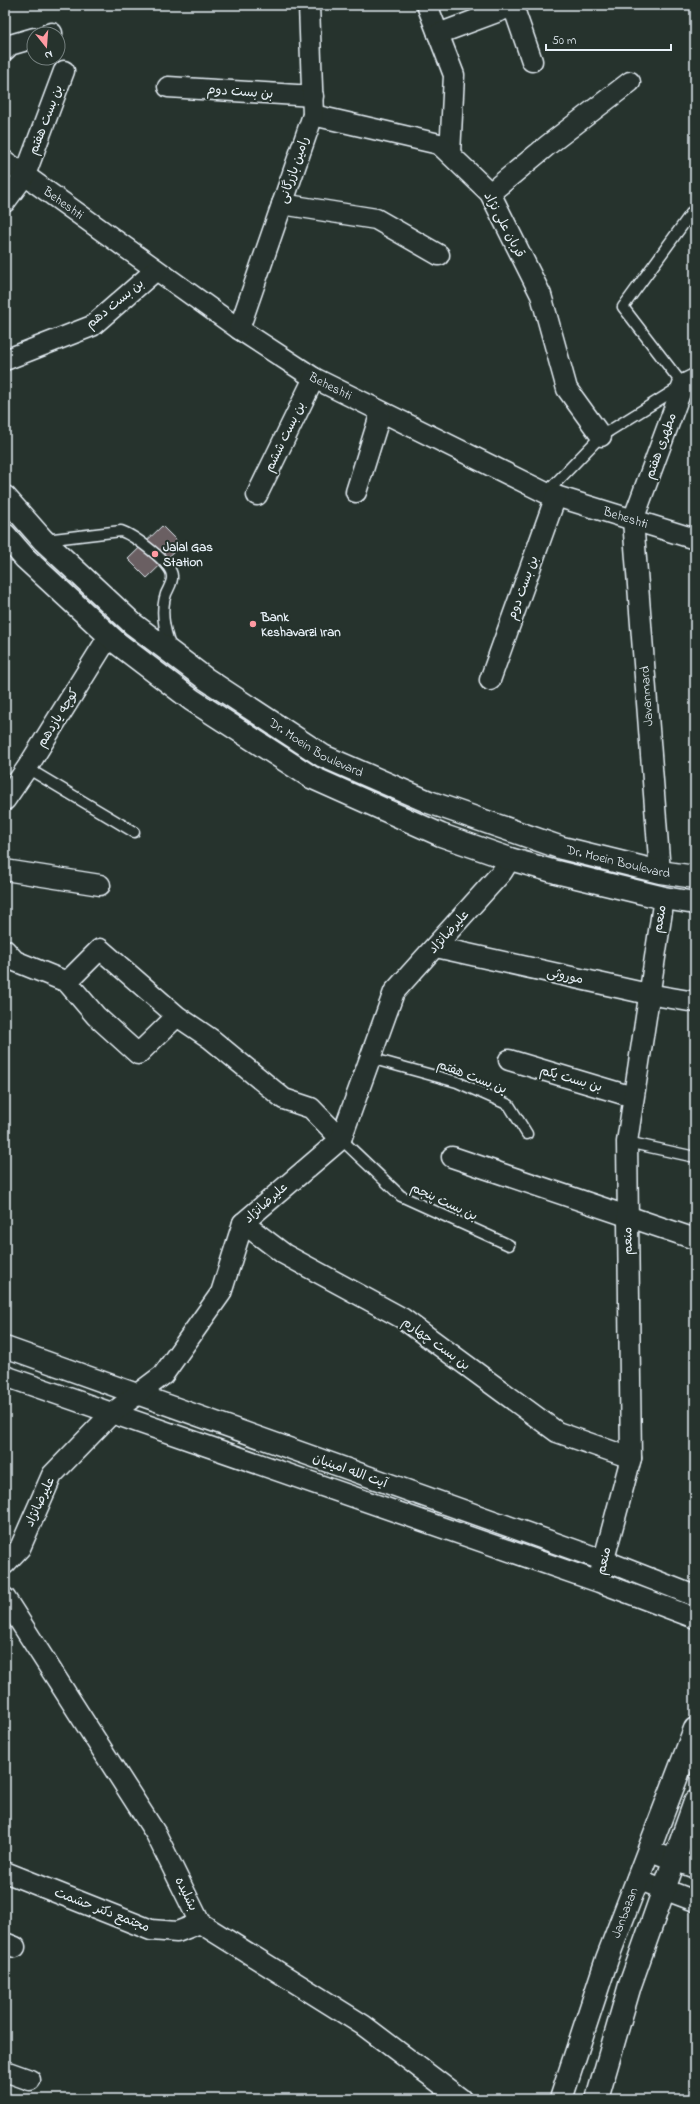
<svg xmlns="http://www.w3.org/2000/svg" width="700" height="2104" viewBox="0 0 700 2104" font-family="'Indie Flower','Playpen Sans Arabic',sans-serif">
<style>
.building{fill:#6b5f62;stroke:#e8f1f8}
.lines{fill:none;stroke-linecap:round;stroke-linejoin:round}
.service-casing{stroke:#e8f1f8;stroke-width:13}
.minor-casing{stroke:#e8f1f8;stroke-width:23}
.primary-casing{stroke:#e8f1f8;stroke-width:25}
.service{stroke:#26332d;stroke-width:10}
.minor{stroke:#26332d;stroke-width:20}
.primary{stroke:#26332d;stroke-width:22}
.poi-dot{fill:#ff9aa2;stroke:#26332d;stroke-width:1.5}
.labels{text-anchor:middle;dominant-baseline:central;stroke-width:4;stroke-linejoin:round;paint-order:stroke}
.street-label{font-size:13px;fill:#e8f1f8;stroke:#26332d}
.poi-label{font-size:13px;font-weight:bold;fill:#e8f1f8;stroke:#26332d;text-anchor:start}
</style>
<rect width="100%" height="100%" fill="#26332d"/>
<filter id="ink" filterUnits="userSpaceOnUse"><feTurbulence type="fractalNoise" baseFrequency=".025" numOctaves="2"/><feDisplacementMap in="SourceGraphic" scale="8" xChannelSelector="R" yChannelSelector="G"/><feConvolveMatrix kernelMatrix="1 2 1 2 8 2 1 2 1" color-interpolation-filters="sRGB"/></filter>
<g filter="url(#ink)">
<polygon class="building" points="162,526 181,545 147,578 128,559"/>
<g class="lines">
<defs>
<g id="service">
<polyline points="546,493 601,436 683,385 623,307 695,208"/>
<path d="M45 540 121 531C133 535 172 563 172 576 173 582 168 589 166 594 160 612 164 630 171 648"/>
<polyline points="27,768 134,832"/>
<polyline points="370,1058 457,1082 509,1105 527,1134"/>
<polyline points="341,1139 401,1196 509,1245"/>
<polyline points="627,1142 695,1157"/>
</g>
<g id="minor">
<polyline points="427,5 454,75 450,154"/>
<polyline points="48,34 52,33"/>
<polyline points="438,34 513,6 532,61"/>
<polyline points="5,50 10,45 34,38"/>
<polyline points="168,87 313,96"/>
<polyline points="313,115 439,144 490,193 541,295 567,389 601,436"/>
<path id="s1" d="M5 161 239 329 314 378 546 493 695 539"/>
<polyline points="490,193 548,145 630,82"/>
<polyline points="5,202 25,175 64,71"/>
<polyline points="282,204 376,219 439,255"/>
<polyline points="239,329 313,115 309,5"/>
<polyline points="5,360 92,326 156,270"/>
<polyline points="356,492 381,412"/>
<polyline points="257,495 314,378"/>
<polyline points="490,680 556,496"/>
<polyline points="5,800 27,768 109,636"/>
<polyline points="5,870 100,885"/>
<polyline points="660,872 633,520 683,385 695,379"/>
<polyline points="436,947 648,994 695,1002"/>
<polyline points="5,950 15,961 67,982"/>
<polyline points="177,1016 138,1054 96,1016 67,982 100,949 177,1016 211,1039 284,1099 311,1108 341,1139"/>
<polyline points="509,1060 633,1097"/>
<polyline points="452,1157 695,1239"/>
<polyline points="243,1223 284,1254 402,1318 557,1432 631,1458"/>
<polyline points="5,1347 603,1560 695,1596"/>
<polyline points="5,1376 599,1582 695,1618"/>
<polyline points="5,1564 20,1548 52,1475 111,1414 163,1375 221,1293 243,1223 341,1139 394,992 502,872 510,859"/>
<polyline points="600,1574 631,1458 627,1142 664,898"/>
<polyline points="5,1598 156,1834 200,1923 363,2025 461,2099"/>
<polyline points="648,1850 695,1868"/>
<polyline points="5,1872 151,1930 177,1932 200,1923"/>
<polyline points="637,1879 695,1901"/>
<polyline points="5,1943 15,1947"/>
<polyline points="5,2071 30,2080"/>
</g>
<g id="primary">
<path id="s2" d="M5 497 43 540 133 624 206 679 323 756 429 802 562 848 660 872 695 877"/>
<polyline points="5,535 25,558 117,643 192,700 311,777 441,835 510,859 556,872 664,898 695,903"/>
<path id="s3" d="M561 2099 607 1959 695 1729"/>
<polyline points="597,2099 630,1985 695,1802"/>
</g>
</defs>
<use href="#service" class="service-casing"/>
<use href="#minor" class="minor-casing"/>
<use href="#primary" class="primary-casing"/>
<use href="#service" class="service"/>
<use href="#minor" class="minor"/>
<use href="#primary" class="primary"/>
</g>
</g>
<g class="poi-dot">
<circle cx="155" cy="554" r="4"/>
<circle cx="253" cy="624" r="4"/>
</g>
<g class="labels">
<g class="street-label">
<text transform="translate(240 92) rotate(4)">بن بست دوم</text>
<text transform="translate(46 120) rotate(-69)">بن بست هفتم‌</text>
<text transform="translate(294 170) rotate(-71)">رامین بازرگانی</text>
<text stroke="none"><textPath href="#s1" startOffset="72">Beheshti</textPath></text>
<text transform="translate(504 225) rotate(62)">قربان علی نژاد</text>
<text transform="translate(115 304) rotate(-39)">بن بست دهم</text>
<text stroke="none"><textPath href="#s1" startOffset="396">Beheshti</textPath></text>
<text transform="translate(285 437) rotate(-64)">بن بست ششم</text>
<text transform="translate(661 446) rotate(-70)">مطهری هفتم</text>
<text stroke="none"><textPath href="#s1" startOffset="720">Beheshti</textPath></text>
<text transform="translate(523 588) rotate(-70)">بن بست دوم</text>
<text transform="translate(647 696) rotate(-94)">Javanmard</text>
<text transform="translate(58 718) rotate(-58)">کوچه یازدهم</text>
<text stroke="none"><textPath href="#s2" startOffset="402">Dr. Moein Boulevard</textPath></text>
<text stroke="none"><textPath href="#s2" startOffset="726">Dr. Moein Boulevard</textPath></text>
<text transform="translate(660 919) rotate(-80)">منعم</text>
<text transform="translate(449 932) rotate(-48)">علیرضانژاد</text>
<text transform="translate(565 976) rotate(12)">موروثی</text>
<text transform="translate(472 1077) rotate(21)">بن بست هفتم</text>
<text transform="translate(571 1079) rotate(16)">بن بست یکم</text>
<text transform="translate(444 1202) rotate(25)">بن بست پنجم</text>
<text transform="translate(266 1203) rotate(-42)">علیرضانژاد</text>
<text transform="translate(628 1241) rotate(-91)">منعم</text>
<text transform="translate(436 1344) rotate(36)">بن بست چهارم</text>
<text transform="translate(350 1471) rotate(20)">آیت الله امینیان</text>
<text transform="translate(40 1502) rotate(-65)">علیرضانژاد</text>
<text transform="translate(604 1561) rotate(-77)">منعم</text>
<text transform="translate(186 1894) rotate(64)">بشلیده</text>
<text transform="translate(102 1910) rotate(21)">مجتمع دکتر حشمت</text>
<text stroke="none"><textPath href="#s3" startOffset="197">Janbazan</textPath></text>
</g>
<g class="poi-label">
<text x="163" y="547">Jalal Gas<tspan x="163" dy="15">Station</tspan></text>
<text x="261" y="617">Bank<tspan x="261" dy="15">Keshavarzi Iran</tspan></text>
</g>
</g>
<rect width="700" height="2104" fill="none" stroke="#26332d" stroke-width="20"/>
<rect x="10" y="10" width="680" height="2084" fill="none" stroke="#e8f1f8" stroke-width="1.5" filter="url(#ink)"/>
<g transform="translate(46 46) rotate(163)"><circle r="19" fill="#26332d" stroke="#747f7e"/>
<path d="M0-3L7 15L0 10L-7 15Z" fill="#ff9aa2"/>
<text y="-6" font-size="11" font-weight="bold" text-anchor="middle" fill="#e8f1f8">N</text>
</g>
<path d="M546 44v6h125v-6" fill="none" stroke="#e8f1f8" stroke-width="2"/>
<text x="552" y="44" font-size="12" fill="#e8f1f8" stroke="#26332d" stroke-width="3" paint-order="stroke">50 m</text>
</svg>
